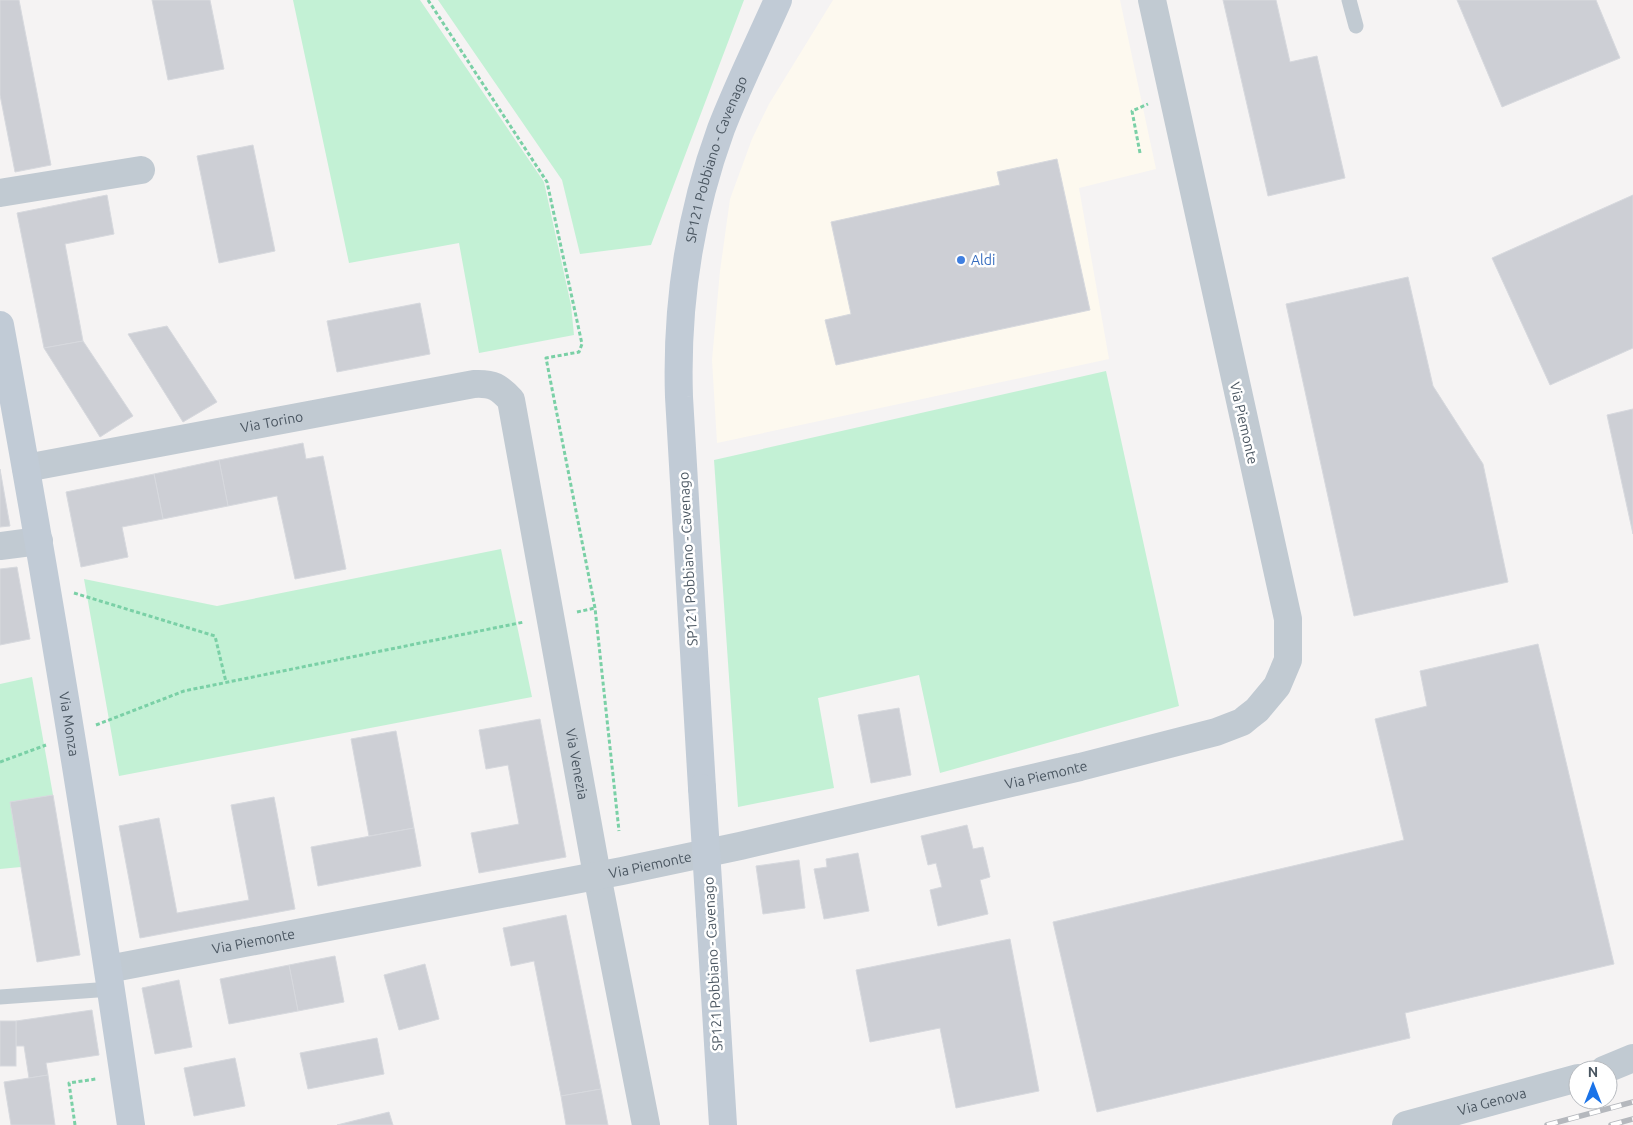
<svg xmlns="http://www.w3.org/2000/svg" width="1633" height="1125" viewBox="0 0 1633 1125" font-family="Ubuntu,sans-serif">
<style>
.commercial{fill:#fdf9ef}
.green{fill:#c3f1d5}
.building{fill:#cdcfd5;stroke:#d7d9de}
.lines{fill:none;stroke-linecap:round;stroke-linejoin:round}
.path{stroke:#7ad0a6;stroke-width:3;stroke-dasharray:4 2.5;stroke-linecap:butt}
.lane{stroke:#c1cad2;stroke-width:15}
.street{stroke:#c1cad2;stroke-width:28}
.secondary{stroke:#c1cbd6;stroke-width:28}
.rail-casing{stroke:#b5b8bd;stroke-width:5.5}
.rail{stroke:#fff;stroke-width:4;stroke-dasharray:11;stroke-linecap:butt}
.secondary-bridge{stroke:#c1cbd6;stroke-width:28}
.shop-dot{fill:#3f7fe0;stroke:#fff;stroke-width:2}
.labels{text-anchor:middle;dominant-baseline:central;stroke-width:5;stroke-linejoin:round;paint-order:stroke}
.street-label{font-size:14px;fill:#4a5661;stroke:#fff}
.shop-label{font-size:14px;fill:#366cbe;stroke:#fff;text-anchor:start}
</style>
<rect width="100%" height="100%" fill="#f5f3f3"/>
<polygon class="commercial" points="833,0 1120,0 1156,169 1079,188 1109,359 717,443 712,360 720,271 730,199 752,139 769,104"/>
<g class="green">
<polygon points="293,0 420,0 544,182 571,305 574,335 479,353 459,243 349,263"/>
<polygon points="438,0 744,0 651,245 580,254 562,180"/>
<polygon points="1106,371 1179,706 940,773 919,675 818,698 834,788 738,807 714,460"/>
<polygon points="501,549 532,697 119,776 84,579 217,606"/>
<polygon points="32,677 53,795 10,802 21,867 0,869 0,684"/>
</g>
<g class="building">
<polygon points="0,0 19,0 51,165 15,172 0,95"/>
<polygon points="152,0 210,0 224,69 168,80"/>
<polygon points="1223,0 1276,0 1290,62 1317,56 1345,178 1268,196"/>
<polygon points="1457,0 1596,0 1620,58 1502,107"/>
<polygon points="253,145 275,251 219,263 197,156"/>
<polygon points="1057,159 1090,310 836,365 825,320 851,314 831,222 1000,185 997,172"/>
<polygon points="107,195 114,234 65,244 83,341 44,348 17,213"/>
<polygon points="1633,195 1633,348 1550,385 1492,258"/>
<polygon points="1408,277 1433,386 1483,464 1508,582 1354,616 1286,304"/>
<polygon points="420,303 430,354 337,372 327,321"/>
<polygon points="167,326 217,402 183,422 128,334"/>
<polygon points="83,341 133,416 100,437 44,348"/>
<polygon points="1633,409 1633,534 1607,415"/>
<polygon points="303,443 306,459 323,456 346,569 295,579 277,496 228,506 219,460"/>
<polygon points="219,460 228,506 163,519 154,474"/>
<polygon points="0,469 10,526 0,527"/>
<polygon points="154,474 163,519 122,527 128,557 81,567 66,492"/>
<polygon points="17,567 30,639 0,645 0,569"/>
<polygon points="1538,644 1614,964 1405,1013 1410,1038 1097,1112 1053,922 1404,840 1375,719 1427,706 1420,671"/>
<polygon points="899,708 911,775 871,783 858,715"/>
<polygon points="540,719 566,857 479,873 471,833 519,824 508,765 486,769 479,730"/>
<polygon points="396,731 414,828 369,836 351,739"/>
<polygon points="53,795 80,955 37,962 10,802"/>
<polygon points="274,797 295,909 140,938 119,826 159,818 177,913 249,900 231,805"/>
<polygon points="967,825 973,849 983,847 990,877 980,880 988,914 938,926 930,890 942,887 936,863 928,865 921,836"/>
<polygon points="414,828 421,866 318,886 311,847"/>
<polygon points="858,853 869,911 824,919 814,869 827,867 826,859"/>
<polygon points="799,860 805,908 763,914 756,866"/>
<polygon points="566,915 601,1089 561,1096 534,961 511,966 503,928"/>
<polygon points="1010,939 1039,1091 956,1108 940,1028 870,1042 856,970"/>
<polygon points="335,956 344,1002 298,1011 289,965"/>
<polygon points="425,964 439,1019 399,1030 384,975"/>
<polygon points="289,965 298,1011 229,1024 220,979"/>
<polygon points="179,980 192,1047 155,1054 142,988"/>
<polygon points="92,1010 99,1055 46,1063 48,1075 29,1078 24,1046 16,1046 16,1021"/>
<rect x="0" y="1021" width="16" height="45"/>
<polygon points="377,1038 384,1074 308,1089 300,1053"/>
<polygon points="235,1058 245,1106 194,1116 184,1068"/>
<polygon points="48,1075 55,1125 11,1125 4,1082"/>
<polygon points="601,1089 608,1125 566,1125 561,1096"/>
<polygon points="389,1112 393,1125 337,1125"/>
</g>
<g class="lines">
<g class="path">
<polyline points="428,0 547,182 582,344 579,352 546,358 595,608 619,831"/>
<polyline points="1140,153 1132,111 1148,104"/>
<polyline points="74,593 215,636 226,682"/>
<polyline points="577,612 595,608"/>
<polyline points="96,725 184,691 524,622"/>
<polyline points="0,762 46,745"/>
<polyline points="75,1125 69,1083 96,1079"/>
</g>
<g class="lane">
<polyline points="1349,0 1356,26"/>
<polyline points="0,997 111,989"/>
</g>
<g class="street">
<polyline points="0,193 141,170"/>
<path id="s1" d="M26 468 474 384C493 383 499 387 511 400L597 875 646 1125"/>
<polyline points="0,546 39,541"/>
<path id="s2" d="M108 969 622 871 740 846 1080 767 1216 732 1242 722 1248 717 1257 710 1277 686 1288 660V619L1152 0"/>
<polyline points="1604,1070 1633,1058"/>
<path id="s3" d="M1406 1125 1578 1078"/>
</g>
<g class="secondary">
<path id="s4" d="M0 325C49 591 92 858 131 1125"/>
<path id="s5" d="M702 788 679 397C676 305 690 214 721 129 738 85 759 43 778 0"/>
<polyline points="710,913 723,1125"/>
</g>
<defs>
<g id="rail">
<polyline points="1547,1125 1633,1102"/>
<polyline points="1611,1125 1633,1119"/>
</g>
</defs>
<use href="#rail" class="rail-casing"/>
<use href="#rail" class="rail"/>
<polyline class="secondary-bridge" points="702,788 710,913"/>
</g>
<circle class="shop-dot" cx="961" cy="260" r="5"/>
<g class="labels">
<g class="street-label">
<text stroke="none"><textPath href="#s5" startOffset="634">SP121 Pobbiano - Cavenago</textPath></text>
<text stroke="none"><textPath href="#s1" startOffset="250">Via Torino</textPath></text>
<text transform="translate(1244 423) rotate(77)">Via Piemonte</text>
<text transform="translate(688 559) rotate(-93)">SP121 Pobbiano - Cavenago</text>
<text stroke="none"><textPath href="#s4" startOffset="405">Via Monza</textPath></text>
<text stroke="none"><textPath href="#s1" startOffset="868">Via Venezia</textPath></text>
<text stroke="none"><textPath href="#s2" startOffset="958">Via Piemonte</textPath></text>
<text stroke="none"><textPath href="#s2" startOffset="552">Via Piemonte</textPath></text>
<text stroke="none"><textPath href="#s2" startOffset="148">Via Piemonte</textPath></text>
<text transform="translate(713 964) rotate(-93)">SP121 Pobbiano - Cavenago</text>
<text stroke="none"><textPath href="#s3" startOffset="89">Via Genova</textPath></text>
</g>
<g class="shop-label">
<text x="971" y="260">Aldi</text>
</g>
</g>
<g transform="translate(1593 1085)"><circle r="24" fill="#ffffff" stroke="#b7bbc0"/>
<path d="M0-4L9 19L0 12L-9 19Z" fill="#1a73e8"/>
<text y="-8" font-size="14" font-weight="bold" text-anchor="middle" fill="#4a5661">N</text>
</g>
</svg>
